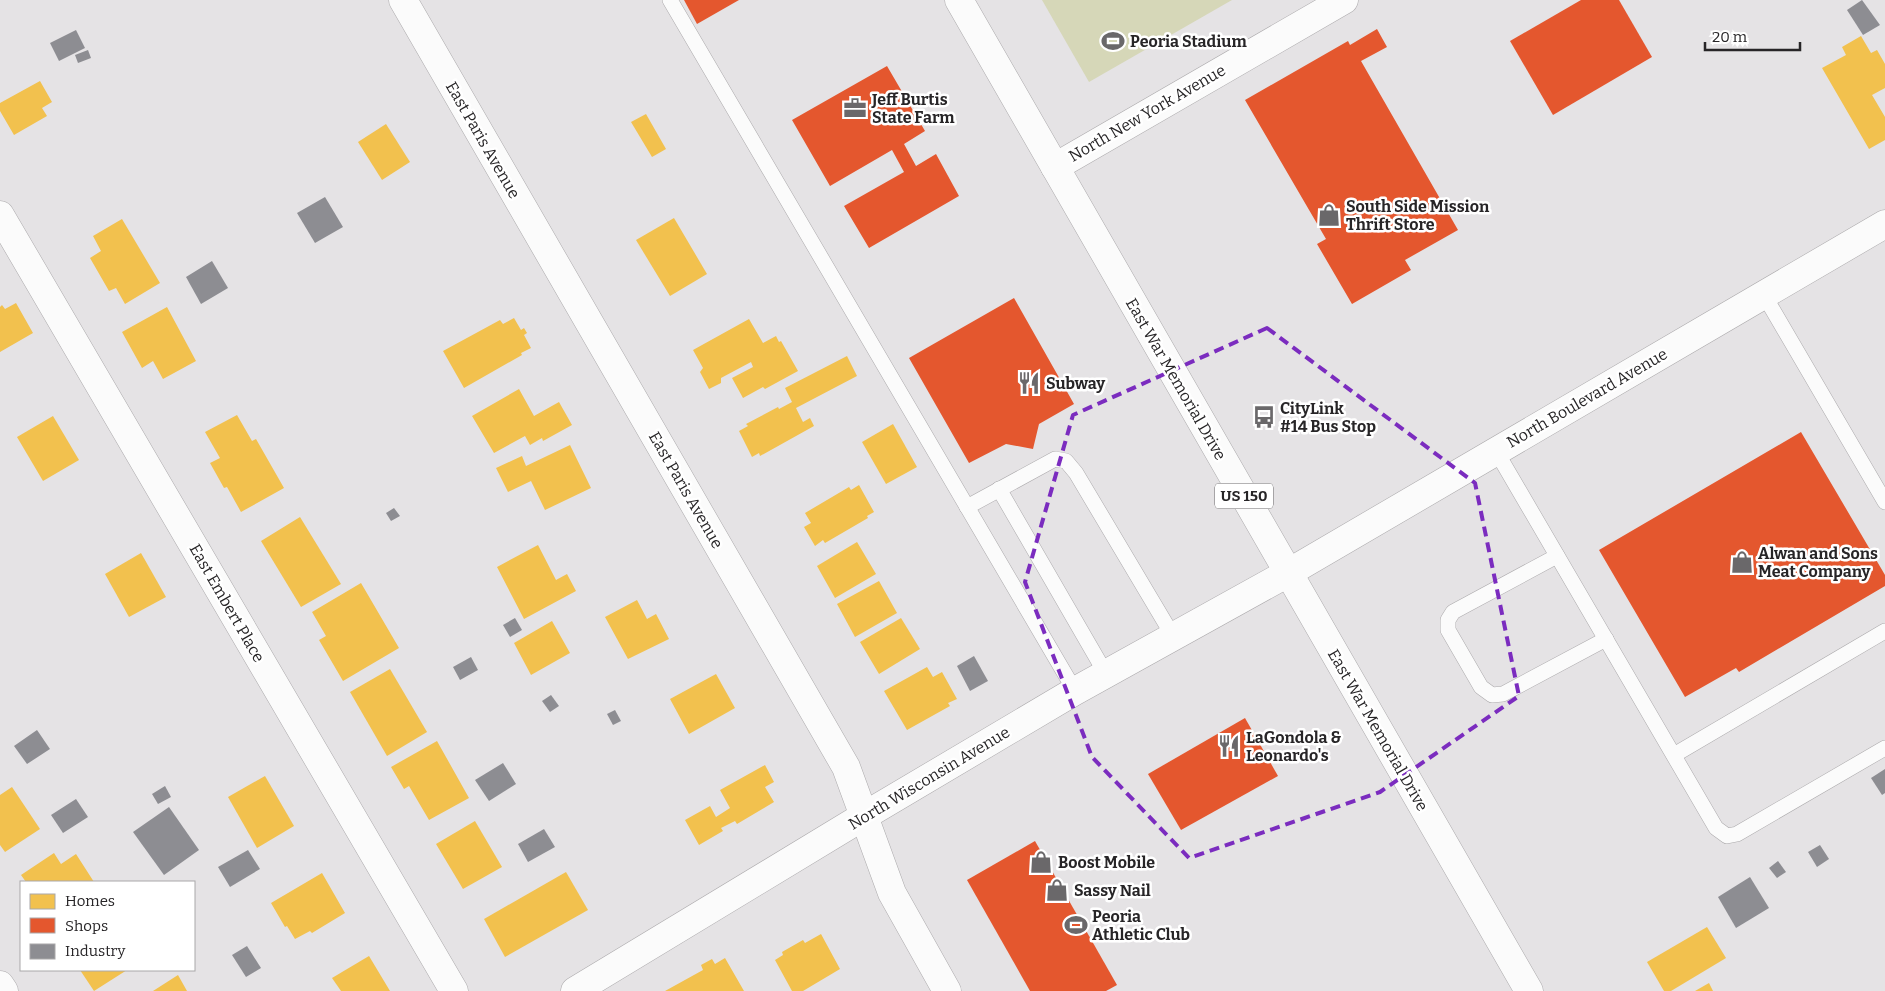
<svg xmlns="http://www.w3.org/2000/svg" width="1885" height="991" viewBox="0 0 1885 991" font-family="Bitter,serif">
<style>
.green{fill:#d6d7b8}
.homes{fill:#f2c14e}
.shops{fill:#e4572e}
.industry{fill:#8d8d92}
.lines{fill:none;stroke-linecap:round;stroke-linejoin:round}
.lane-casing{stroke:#acaaac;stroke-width:16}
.street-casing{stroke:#acaaac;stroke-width:29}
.secondary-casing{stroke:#acaaac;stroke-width:29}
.highway-casing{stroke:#acaaac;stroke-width:29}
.lane{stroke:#fbfbfb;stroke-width:15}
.street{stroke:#fbfbfb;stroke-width:28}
.secondary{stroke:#fbfbfb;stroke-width:28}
.highway{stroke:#fbfbfb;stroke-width:28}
.marked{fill:none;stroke:#7b2cbf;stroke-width:4;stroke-dasharray:10 6;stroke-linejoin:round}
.labels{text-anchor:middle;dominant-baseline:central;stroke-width:5;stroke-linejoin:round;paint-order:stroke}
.shield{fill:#fff;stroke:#686668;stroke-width:1}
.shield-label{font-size:15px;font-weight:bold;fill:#272527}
.poi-label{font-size:16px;font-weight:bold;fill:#272527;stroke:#fff;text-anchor:start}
.street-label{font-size:16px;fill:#272527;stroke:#fff}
</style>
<rect width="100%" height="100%" fill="#e5e3e5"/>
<polygon class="green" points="1042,0 1232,0 1089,82"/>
<g class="homes">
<polygon points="1861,36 1871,53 1877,50 1885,64 1885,88 1872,95 1885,117 1885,140 1869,149 1822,68 1846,55 1842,47"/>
<polygon points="40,81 52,102 42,108 47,116 14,135 0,111 0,103"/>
<polygon points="646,114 666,149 652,157 631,122"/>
<polygon points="386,124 410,162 382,180 358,142"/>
<polygon points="674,218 707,274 670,296 636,240"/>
<polygon points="122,219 160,283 125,304 116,288 109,291 90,258 101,251 93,236"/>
<polygon points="16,303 33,333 0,352 0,307 2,305 5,309"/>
<polygon points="167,307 196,361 163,379 153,361 142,368 122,332"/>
<polygon points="514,318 521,330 524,328 527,333 524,335 531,348 521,353 522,355 464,388 443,351 500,320 503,324"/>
<polygon points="749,319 763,343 776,336 779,342 781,341 798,371 765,389 763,387 743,398 732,378 753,367 751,362 721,378 721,383 709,389 700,372 703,368 693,350"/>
<polygon points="847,356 857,376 796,408 803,422 810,418 814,426 760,456 759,453 752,457 739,431 748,426 746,424 778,407 779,409 792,402 785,388"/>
<polygon points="519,389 534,416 559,402 572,425 543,441 542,438 530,445 525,436 494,453 472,416"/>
<polygon points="237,415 252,441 256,439 284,488 241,512 227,487 224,488 210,463 220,458 205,432"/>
<polygon points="53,416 79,460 43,481 17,437"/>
<polygon points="893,424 917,467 886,484 862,442"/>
<polygon points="570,445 591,488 545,510 531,481 508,492 496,468 522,456 526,466"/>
<polygon points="859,485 874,512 867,516 868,518 825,543 823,540 815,546 804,527 811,523 805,513 849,487 851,490"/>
<polygon points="300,517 341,584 301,607 261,541"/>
<polygon points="857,542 876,574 835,598 817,566"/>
<polygon points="538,545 556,580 567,574 576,591 524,619 497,567"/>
<polygon points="141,553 166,597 129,617 105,574"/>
<polygon points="879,581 897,613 855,637 837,604"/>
<polygon points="361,583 399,648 343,681 319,640 326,636 312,612"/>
<polygon points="637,600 647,619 656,614 669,639 628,659 605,617"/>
<polygon points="901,618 920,649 879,674 860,642"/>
<polygon points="552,621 570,653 531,675 514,643"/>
<polygon points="927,667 933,677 942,672 957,699 948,703 950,706 907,730 884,691"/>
<polygon points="390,669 427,732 387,756 350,692"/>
<polygon points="716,674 735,708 689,734 670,699"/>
<polygon points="437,741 469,798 429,820 409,786 404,789 391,767"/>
<polygon points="765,765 774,782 765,787 774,802 737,824 735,821 721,828 723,831 699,845 685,820 710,806 716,817 730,808 720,790"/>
<polygon points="265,776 294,826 257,848 228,797"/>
<polygon points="12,787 40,829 5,852 0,845 0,795"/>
<polygon points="475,821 502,867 463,889 436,844"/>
<polygon points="54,853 61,864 76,854 94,882 26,882 21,875"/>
<polygon points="566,872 588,910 505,957 484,919"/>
<polygon points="322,873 345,913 312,933 310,931 295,939 287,926 285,927 271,903"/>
<polygon points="1707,927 1726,958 1671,991 1664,991 1647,962"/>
<polygon points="821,934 840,969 803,991 792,991 775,960 783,955 782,952 803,940 805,943"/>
<polygon points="369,956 390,991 341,991 332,978"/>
<polygon points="725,958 744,991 665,991 703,970 701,965 712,959 715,964"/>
<polygon points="80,970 127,970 94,991"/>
<polygon points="178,975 187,991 153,991"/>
<polygon points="1709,983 1713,991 1695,991"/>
</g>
<g class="shops">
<polygon points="684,0 739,0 697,24"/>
<polygon points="1581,0 1619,0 1652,57 1553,115 1510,41"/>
<polygon points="1377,29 1387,47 1361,61 1458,230 1405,260 1411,270 1352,304 1317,244 1326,239 1245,100 1348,41 1350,45"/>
<polygon points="887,66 925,131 904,144 916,166 936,154 959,196 869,248 844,206 904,172 892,150 830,186 792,120"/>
<polygon points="1014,298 1074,404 1039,424 1033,449 1006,444 969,463 909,358"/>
<polygon points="1801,432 1885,575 1885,586 1739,672 1736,668 1685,697 1599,550"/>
<polygon points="1245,718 1278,776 1181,830 1148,774"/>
<polygon points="1035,841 1117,985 1106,991 1030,991 967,880"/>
</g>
<g class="industry">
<polygon points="1862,0 1880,25 1863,35 1847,10"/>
<polygon points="76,30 85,48 59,61 50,43"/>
<polygon points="88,50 91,58 78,63 75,55"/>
<polygon points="325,197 343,227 315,243 297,213"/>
<polygon points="212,261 228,288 201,304 186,277"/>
<polygon points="394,508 400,516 391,521 386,513"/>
<polygon points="515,618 522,630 510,637 503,625"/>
<polygon points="974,656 988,681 970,691 957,666"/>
<polygon points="471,657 478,670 460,680 453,667"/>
<polygon points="551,695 559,706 550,712 542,701"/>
<polygon points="615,710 621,721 613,725 607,714"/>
<polygon points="37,730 50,749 27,764 14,746"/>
<polygon points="503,763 516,784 489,801 475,780"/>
<polygon points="1885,769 1885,793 1882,795 1871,778"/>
<polygon points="165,786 171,797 158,804 152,794"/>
<polygon points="76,799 88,817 63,833 51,815"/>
<polygon points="169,807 199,850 164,875 133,832"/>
<polygon points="544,829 555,847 528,862 518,844"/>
<polygon points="1820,845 1829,859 1817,867 1808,852"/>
<polygon points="248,850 260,869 230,887 218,867"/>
<polygon points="1778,861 1786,872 1777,878 1769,868"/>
<polygon points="1750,877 1769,908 1736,928 1718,897"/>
<polygon points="247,946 261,968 246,977 232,955"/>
</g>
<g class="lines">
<defs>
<g id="lane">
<polyline points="670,0 1075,691"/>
<polyline points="1764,295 1885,502"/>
<polyline points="1496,451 1716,828 1727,836 1737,834 1885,748"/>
<polyline points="999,489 1106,674"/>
<polyline points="967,507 1055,459 1066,461 1076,473 1173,636"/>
<polyline points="1557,556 1453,612 1448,620 1448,630 1481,687 1492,695 1503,694 1606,639"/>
<polyline points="1674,755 1885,631"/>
</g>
<g id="street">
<polyline points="403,0 846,767 892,893 947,991"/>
<polyline points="1055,167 1344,0"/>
<polyline points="0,215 454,991"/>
<polyline points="0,985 4,991"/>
</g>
<polyline id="secondary" points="575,991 864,816 1075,691 1288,573 1885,224"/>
<polyline id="highway" points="959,0 1529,991"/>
</defs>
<use href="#lane" class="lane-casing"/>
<use href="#street" class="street-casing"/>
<use href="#secondary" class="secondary-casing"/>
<use href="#highway" class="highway-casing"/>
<use href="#lane" class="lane"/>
<use href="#street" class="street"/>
<use href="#secondary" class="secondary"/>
<use href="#highway" class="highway"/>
</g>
<path class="marked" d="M1267 328 1475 483 1519 696 1380 792 1189 858 1092 757 1025 582 1073 415Z"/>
<defs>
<symbol id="stadium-bare" viewBox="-9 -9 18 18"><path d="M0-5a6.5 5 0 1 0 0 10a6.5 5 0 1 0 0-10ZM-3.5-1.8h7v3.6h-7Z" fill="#6a686a" stroke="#fff" stroke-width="2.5" paint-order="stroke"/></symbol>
<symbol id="office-bare" viewBox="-9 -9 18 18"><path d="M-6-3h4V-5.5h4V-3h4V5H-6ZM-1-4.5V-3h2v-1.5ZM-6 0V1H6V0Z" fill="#6a686a" stroke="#fff" stroke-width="2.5" paint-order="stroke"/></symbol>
<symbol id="shop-bare" viewBox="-9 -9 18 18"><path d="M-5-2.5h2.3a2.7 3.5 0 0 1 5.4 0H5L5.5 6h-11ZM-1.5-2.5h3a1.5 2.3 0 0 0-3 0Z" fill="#6a686a" stroke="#fff" stroke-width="2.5" paint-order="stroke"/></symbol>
<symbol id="restaurant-bare" viewBox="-9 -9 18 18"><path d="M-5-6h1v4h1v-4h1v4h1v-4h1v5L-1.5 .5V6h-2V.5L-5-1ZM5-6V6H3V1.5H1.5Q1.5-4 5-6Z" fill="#6a686a" stroke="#fff" stroke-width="2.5" paint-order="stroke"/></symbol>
<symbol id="bus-bare" viewBox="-9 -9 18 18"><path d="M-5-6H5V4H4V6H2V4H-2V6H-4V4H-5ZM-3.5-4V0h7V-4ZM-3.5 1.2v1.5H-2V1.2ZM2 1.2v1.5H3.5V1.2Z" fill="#6a686a" stroke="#fff" stroke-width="2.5" paint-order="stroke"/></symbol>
</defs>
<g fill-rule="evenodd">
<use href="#stadium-bare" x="1097" y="25" width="32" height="32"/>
<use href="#office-bare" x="839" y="92" width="32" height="32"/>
<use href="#shop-bare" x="1313" y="199" width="32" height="32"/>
<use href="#restaurant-bare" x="1013" y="367" width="32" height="32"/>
<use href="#bus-bare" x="1248" y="401" width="32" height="32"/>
<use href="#shop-bare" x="1726" y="546" width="32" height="32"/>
<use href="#restaurant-bare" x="1213" y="730" width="32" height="32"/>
<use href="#shop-bare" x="1025" y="846" width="32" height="32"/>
<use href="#shop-bare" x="1041" y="874" width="32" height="32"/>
<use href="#stadium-bare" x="1060" y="909" width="32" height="32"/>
</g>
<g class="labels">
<rect class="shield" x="1215" y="483.5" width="58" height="25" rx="4"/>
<g class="shield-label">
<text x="1244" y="496">US 150</text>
</g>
<g class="poi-label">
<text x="1130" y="41">Peoria Stadium</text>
<text x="872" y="99">Jeff Burtis<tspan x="872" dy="18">State Farm</tspan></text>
<text x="1346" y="206">South Side Mission<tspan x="1346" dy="18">Thrift Store</tspan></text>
<text x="1046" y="383">Subway</text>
<text x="1280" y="408">CityLink<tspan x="1280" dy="18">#14 Bus Stop</tspan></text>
<text x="1758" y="553">Alwan and Sons<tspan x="1758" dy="18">Meat Company</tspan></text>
<text x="1246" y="737">LaGondola &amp;<tspan x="1246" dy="18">Leonardo's</tspan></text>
<text x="1058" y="862">Boost Mobile</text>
<text x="1074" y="890">Sassy Nail</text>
<text x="1092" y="916">Peoria<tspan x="1092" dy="18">Athletic Club</tspan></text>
</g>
<g class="street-label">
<text transform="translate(1147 113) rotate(-30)">North New York Avenue</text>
<text transform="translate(483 140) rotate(60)">East Paris Avenue</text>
<text transform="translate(1176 379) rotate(60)">East War Memorial Drive</text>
<text transform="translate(1587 398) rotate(-30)">North Boulevard Avenue</text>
<text transform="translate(686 490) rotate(60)">East Paris Avenue</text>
<text transform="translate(227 603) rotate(60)">East Embert Place</text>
<text transform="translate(1378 730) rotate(60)">East War Memorial Drive</text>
<text transform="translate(929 778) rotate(-31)">North Wisconsin Avenue</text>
</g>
</g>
<rect x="20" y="881" width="175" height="90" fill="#ffffff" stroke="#a9a8a9"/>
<rect x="30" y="894" width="25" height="15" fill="#f2c14e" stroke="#a9a8a9"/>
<text x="65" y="906" font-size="15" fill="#272527">Homes</text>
<rect x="30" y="918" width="25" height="15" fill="#e4572e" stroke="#a9a8a9"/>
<text x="65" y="931" font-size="15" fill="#272527">Shops</text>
<rect x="30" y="944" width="25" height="15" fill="#8d8d92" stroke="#a9a8a9"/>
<text x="65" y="956" font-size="15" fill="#272527">Industry</text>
<path d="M1705 42v8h95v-8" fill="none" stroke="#272527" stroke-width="2.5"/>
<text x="1712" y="42" font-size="15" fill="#272527" stroke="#ffffff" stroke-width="4" paint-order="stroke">20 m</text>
</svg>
